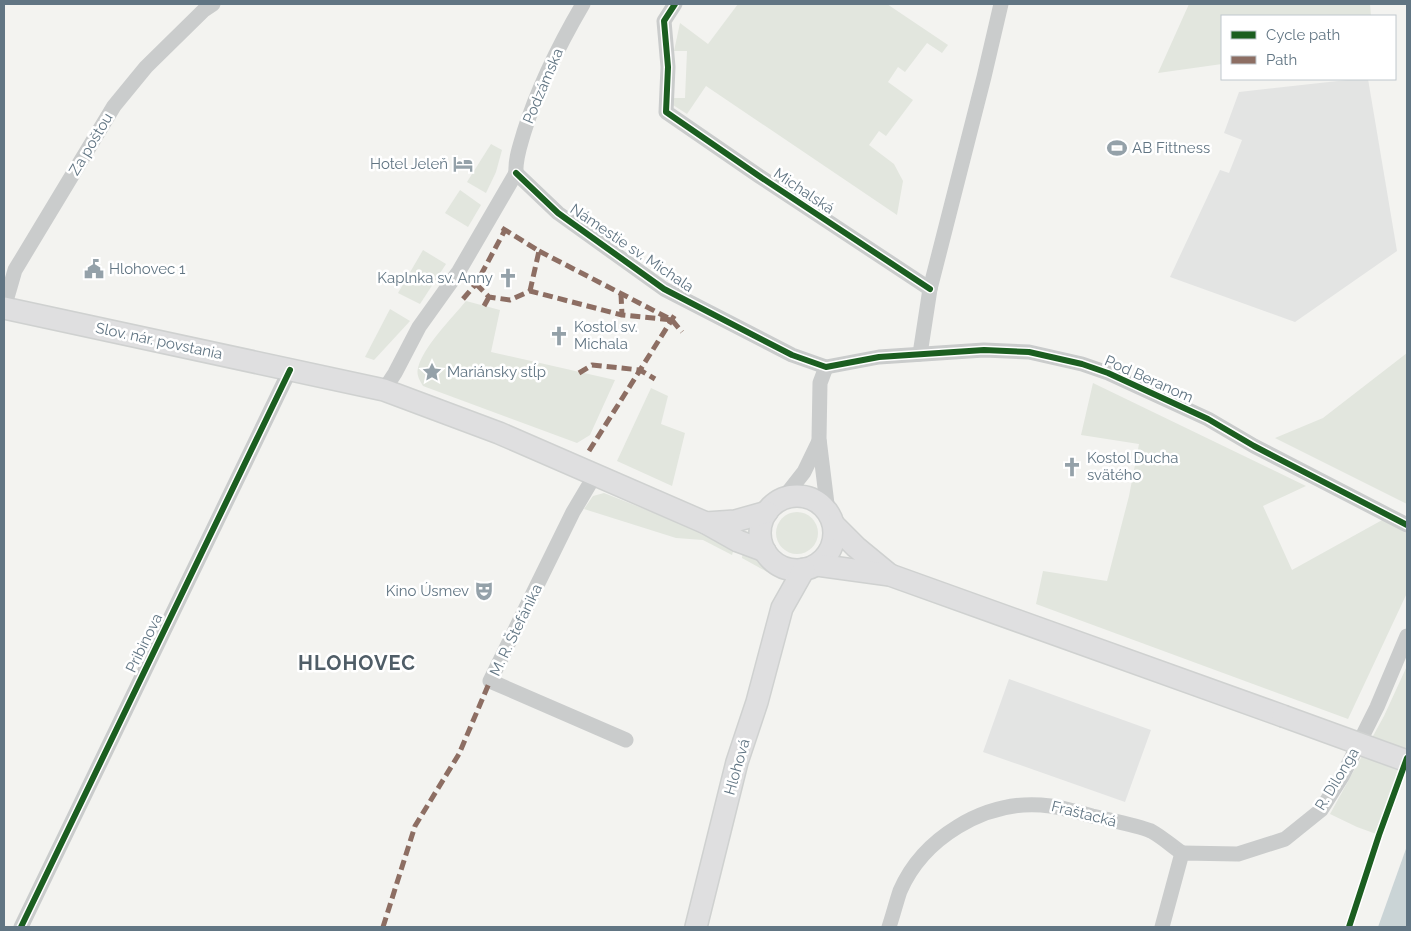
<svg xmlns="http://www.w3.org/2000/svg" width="1411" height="931" viewBox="0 0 1411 931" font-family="Raleway,sans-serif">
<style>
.built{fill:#e3e4e3}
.green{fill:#e2e6de}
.water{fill:#cad4d6}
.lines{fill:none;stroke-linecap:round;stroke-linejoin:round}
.secondary-casing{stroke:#cfd1d0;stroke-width:24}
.minor{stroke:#cacccc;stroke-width:15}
.secondary{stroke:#dfdfe0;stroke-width:21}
.secondary-bridge-casing{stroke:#cfd1d0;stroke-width:24;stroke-linecap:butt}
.secondary-bridge{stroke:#dfdfe0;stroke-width:21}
.quiet{stroke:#8d6e63;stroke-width:5;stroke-dasharray:10 5;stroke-linecap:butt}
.cycleway-casing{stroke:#fff;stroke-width:9}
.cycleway{stroke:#1b5e20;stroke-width:6}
.labels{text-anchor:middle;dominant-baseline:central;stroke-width:5;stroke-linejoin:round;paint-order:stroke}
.street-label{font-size:15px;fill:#617583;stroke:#fff}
.poi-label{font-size:15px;fill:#617583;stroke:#fff;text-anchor:start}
.district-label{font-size:20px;font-weight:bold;letter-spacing:1px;fill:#4f5d67;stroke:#fff}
</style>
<rect width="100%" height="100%" fill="#f3f3f0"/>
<g class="built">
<polygon points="1356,79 1368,79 1397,251 1295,322 1170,277 1220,170 1229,173 1242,140 1224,133 1239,92"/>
<polygon points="1009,679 1151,730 1125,802 983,752"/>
</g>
<g class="green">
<polygon points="738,4 887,4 948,45 942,53 927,43 905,72 898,67 888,82 913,100 886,136 879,131 869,145 894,164 903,181 897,215 706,86 687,114 673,105 673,98 685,98 687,51 674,51 680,23 708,44"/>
<polygon points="1189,4 1370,4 1371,16 1222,16 1222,64 1158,73"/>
<polygon points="491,144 502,150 496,172 486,193 467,182"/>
<polygon points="460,190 481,205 468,227 445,213"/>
<polygon points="423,250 446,264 420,304 398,293"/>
<path d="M466 301 500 310 491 352 615 380 590 435 577 443 423 386C420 381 416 375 418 368 423 347 452 318 466 301Z"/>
<polygon points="390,309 410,321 374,360 365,357"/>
<polygon points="1407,353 1407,504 1275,438 1323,418"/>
<polygon points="1093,383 1306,486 1263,506 1292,570 1384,519 1407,534 1407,593 1348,719 1036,604 1043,571 1107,581 1129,496 1139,444 1081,435"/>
<polygon points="651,388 668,396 661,424 685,433 672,486 617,461"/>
<polygon points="604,493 735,545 732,555 703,540 676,538 584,509 593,496"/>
<circle cx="797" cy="533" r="21"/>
<polygon points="743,547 764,561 769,573 742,558"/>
<polygon points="1407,666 1407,752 1379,835 1357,827 1330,814 1384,716"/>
</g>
<polygon class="water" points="1407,846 1407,927 1378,927"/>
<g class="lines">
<defs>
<g id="secondary">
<polyline points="4,308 384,390 499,433 706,523 738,541 765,551"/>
<circle cx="797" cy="533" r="37"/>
<polyline points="706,523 735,521 767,512"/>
<polyline points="834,525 856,547 890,575"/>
<polyline points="817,565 890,575 1283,716"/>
<polyline points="696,927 737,762 757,702 782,608 804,569"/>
</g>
</defs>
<use href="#secondary" class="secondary-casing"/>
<g class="minor">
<polyline points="675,4 664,21 668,67 666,112 759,176 930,289"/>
<polyline points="516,173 558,213 664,289 792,355 826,367 879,357 984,350 1029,352 1082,364 1108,373 1208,419 1254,446 1407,525"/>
<path d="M516 173C515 159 520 146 524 132 538 87 559 45 583 4"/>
<polyline points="4,308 15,270 114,106 146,67 204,10 213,4"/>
<polyline points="920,354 930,289 984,77 1001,4"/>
<polyline points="826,367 820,383 819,439 828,512"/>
<polyline points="384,390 395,373 419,327 459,271 516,173"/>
<polyline points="595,475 573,512 490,681 626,740"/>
<polyline points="782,500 804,472 819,441"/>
<polyline points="21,927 290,370"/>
<path d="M889 927C893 915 896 903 900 891 923 838 984 801 1041 805 1058 806 1075 811 1092 816 1109 820 1137 825 1151 831 1162 837 1172 846 1182 853"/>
<polyline points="1162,927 1182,853 1238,854 1285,839 1321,810 1343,775 1377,707 1407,636"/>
</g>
<use href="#secondary" class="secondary"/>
<defs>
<polyline id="secondary-bridge" points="1283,716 1407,761"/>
</defs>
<use href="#secondary-bridge" class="secondary-bridge-casing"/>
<use href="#secondary-bridge" class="secondary-bridge"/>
<g class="quiet">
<polyline points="502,228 539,251 530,291"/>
<polyline points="539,251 672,320 682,332"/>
<polyline points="476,284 489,297 510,300 530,291 622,315 672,320"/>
<polyline points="621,294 622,315"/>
<polyline points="463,299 476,284 505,230"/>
<polyline points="484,306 489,297"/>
<polyline points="579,373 592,365 640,370 655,379"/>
<polyline points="589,451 676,313"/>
<polyline points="383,927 415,826 459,754 490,681"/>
</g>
<defs>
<g id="cycleway">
<polyline points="675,4 664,21 668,67 666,112 759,176 930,289"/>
<polyline points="516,173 558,213 664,289 792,355 826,367 879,357 984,350 1029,352 1082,364 1108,373 1208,419 1254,446 1407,525"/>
<polyline points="21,927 290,370"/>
<polyline points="1349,927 1379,835 1407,758"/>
</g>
</defs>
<use href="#cycleway" class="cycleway-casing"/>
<use href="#cycleway" class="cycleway"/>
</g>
<defs>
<symbol id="stadium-bare" viewBox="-9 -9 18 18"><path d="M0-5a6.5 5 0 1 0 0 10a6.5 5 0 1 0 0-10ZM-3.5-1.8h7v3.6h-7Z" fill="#94a1a9" stroke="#fff" stroke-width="2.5" paint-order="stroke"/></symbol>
<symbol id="hotel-bare" viewBox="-9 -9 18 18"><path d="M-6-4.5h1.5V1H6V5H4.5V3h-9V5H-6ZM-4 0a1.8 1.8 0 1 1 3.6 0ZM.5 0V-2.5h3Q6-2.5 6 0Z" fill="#94a1a9" stroke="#fff" stroke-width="2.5" paint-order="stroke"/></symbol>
<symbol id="civic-bare" viewBox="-9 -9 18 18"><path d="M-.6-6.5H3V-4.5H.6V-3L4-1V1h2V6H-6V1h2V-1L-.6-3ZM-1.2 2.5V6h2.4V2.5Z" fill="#94a1a9" stroke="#fff" stroke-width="2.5" paint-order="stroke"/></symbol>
<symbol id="church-bare" viewBox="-9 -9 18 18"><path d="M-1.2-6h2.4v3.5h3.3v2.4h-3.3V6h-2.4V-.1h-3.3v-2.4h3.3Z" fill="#94a1a9" stroke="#fff" stroke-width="2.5" paint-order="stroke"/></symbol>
<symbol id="sight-bare" viewBox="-9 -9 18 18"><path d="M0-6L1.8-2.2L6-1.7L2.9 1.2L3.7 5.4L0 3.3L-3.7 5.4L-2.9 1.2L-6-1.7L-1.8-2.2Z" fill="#94a1a9" stroke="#fff" stroke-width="2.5" paint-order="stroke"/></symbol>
<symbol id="theatre-bare" viewBox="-9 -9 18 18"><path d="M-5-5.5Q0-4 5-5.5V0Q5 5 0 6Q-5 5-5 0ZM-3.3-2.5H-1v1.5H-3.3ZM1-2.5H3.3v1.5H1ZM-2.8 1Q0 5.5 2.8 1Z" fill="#94a1a9" stroke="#fff" stroke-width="2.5" paint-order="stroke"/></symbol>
</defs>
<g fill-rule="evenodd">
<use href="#stadium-bare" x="1103" y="134" width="28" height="28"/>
<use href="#hotel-bare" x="449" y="150" width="28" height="28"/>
<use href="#civic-bare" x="80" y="255" width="28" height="28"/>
<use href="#church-bare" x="494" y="264" width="28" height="28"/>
<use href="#church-bare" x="545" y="322" width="28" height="28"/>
<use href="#sight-bare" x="418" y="358" width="28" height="28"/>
<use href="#church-bare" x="1058" y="453" width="28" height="28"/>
<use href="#theatre-bare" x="470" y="577" width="28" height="28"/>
</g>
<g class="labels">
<g class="street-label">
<text transform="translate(543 86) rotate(-67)">Podzámska</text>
<text transform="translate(91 144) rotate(-59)">Za poštou</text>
<text transform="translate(804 191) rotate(34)">Michalská</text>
<text transform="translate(632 248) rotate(34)">Námestie sv. Michala</text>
<text transform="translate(159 341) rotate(12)">Slov. nár. povstania</text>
<text transform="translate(1149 379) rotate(24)">Pod Beranom</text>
<text transform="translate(516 630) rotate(-64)">M. R. Štefánika</text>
<text transform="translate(144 643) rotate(-64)">Pribinova</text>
<text transform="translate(737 767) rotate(-74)">Hlohová</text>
<text transform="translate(1337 779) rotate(-59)">R. Dilonga</text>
<text transform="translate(1084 814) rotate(14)">Fraštacká</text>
</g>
<g class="poi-label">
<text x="1132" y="148">AB Fittness</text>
<text x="448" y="164" text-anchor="end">Hotel Jeleň</text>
<text x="109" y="269">Hlohovec 1</text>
<text x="493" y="278" text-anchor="end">Kaplnka sv. Anny</text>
<text x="574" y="327">Kostol sv.<tspan x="574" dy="17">Michala</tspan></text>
<text x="447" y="372">Mariánsky stĺp</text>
<text x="1087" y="458">Kostol Ducha<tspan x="1087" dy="17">svätého</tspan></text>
<text x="469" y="591" text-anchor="end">Kino Úsmev</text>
</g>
<g class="district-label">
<text x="357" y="663">HLOHOVEC</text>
</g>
</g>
<rect width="1411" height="931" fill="none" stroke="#617583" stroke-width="10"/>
<rect x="1221" y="15" width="175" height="65" fill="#ffffff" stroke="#c0c8cd"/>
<rect x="1231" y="31" width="25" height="8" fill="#1b5e20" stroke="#c0c8cd"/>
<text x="1266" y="40" font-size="15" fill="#617583">Cycle path</text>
<rect x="1231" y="56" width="25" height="8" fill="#8d6e63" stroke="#c0c8cd"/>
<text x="1266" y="65" font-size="15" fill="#617583">Path</text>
</svg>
